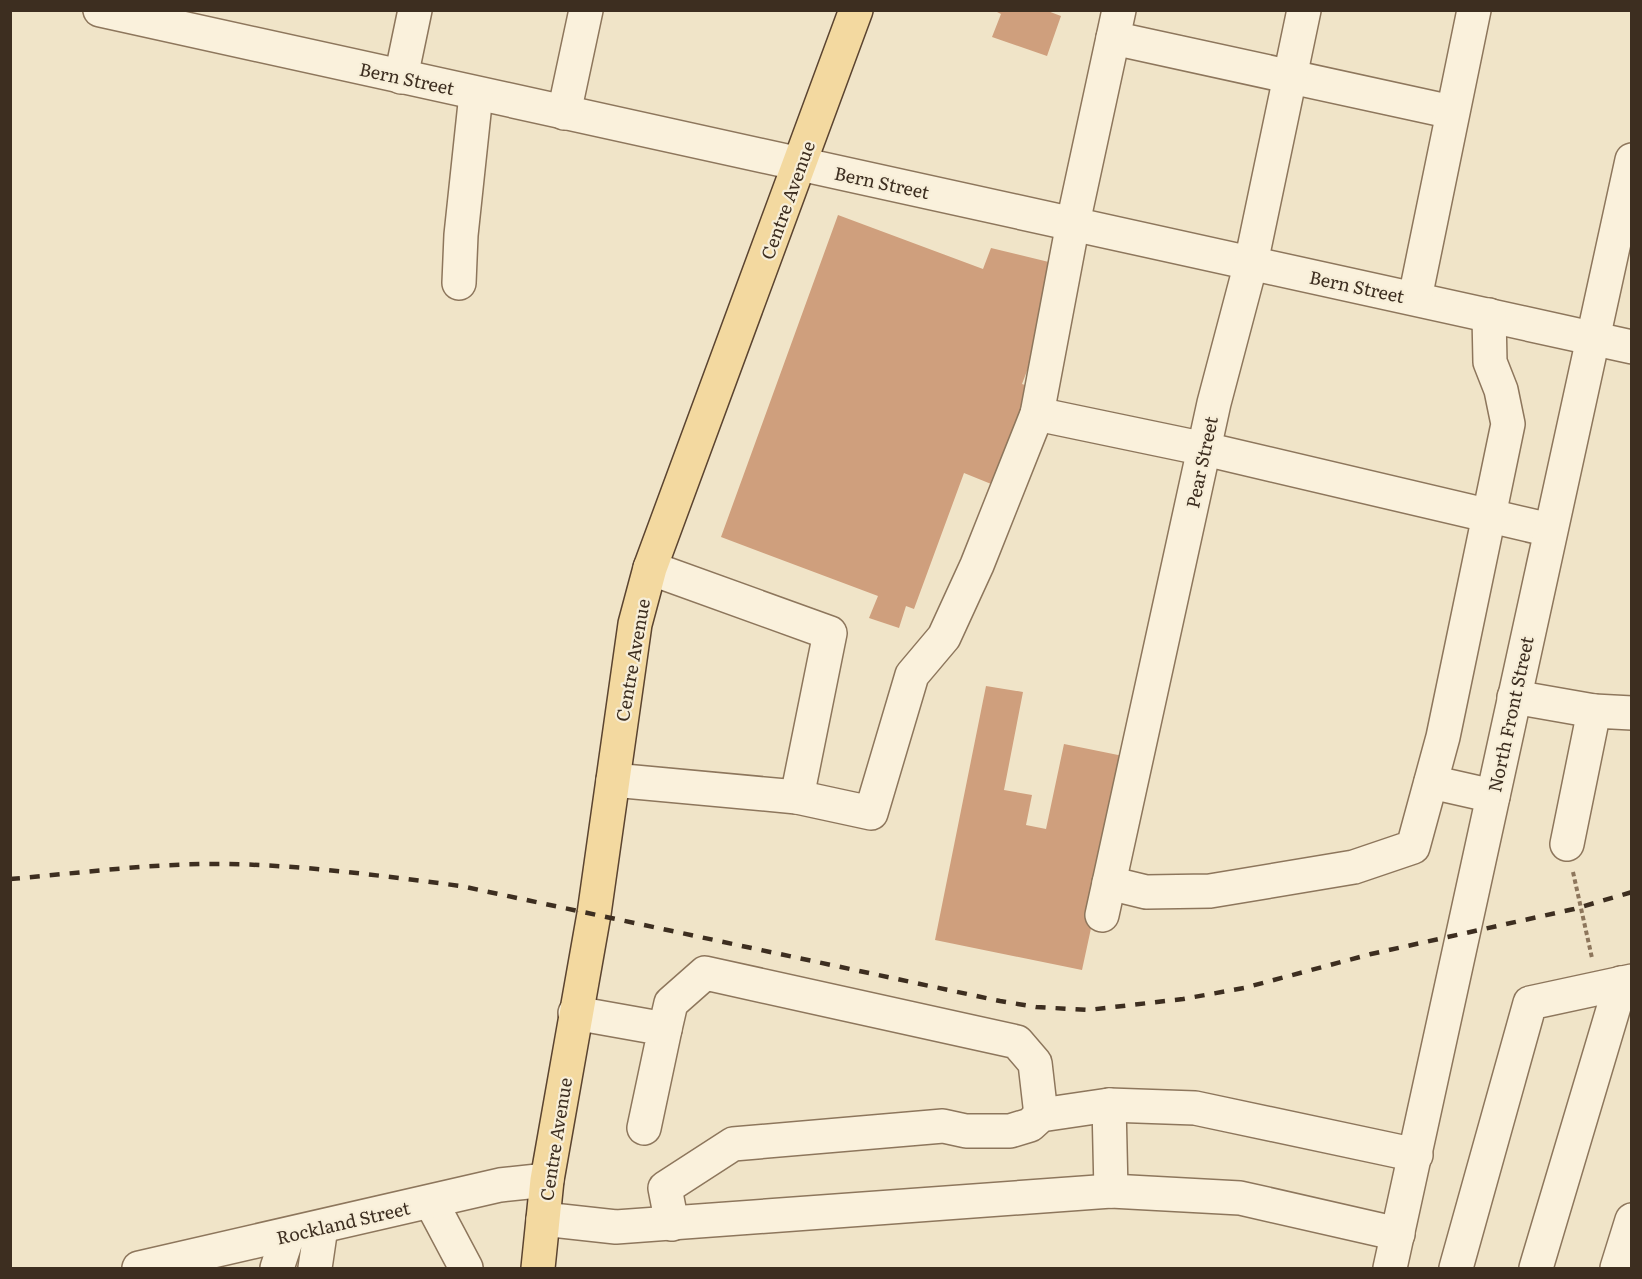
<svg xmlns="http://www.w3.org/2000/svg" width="1642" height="1279" viewBox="0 0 1642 1279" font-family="Literata,serif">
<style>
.building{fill:#cf9f7d}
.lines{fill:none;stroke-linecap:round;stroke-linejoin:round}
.minor-casing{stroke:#8d765c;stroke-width:36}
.major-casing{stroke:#5b4430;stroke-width:36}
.path{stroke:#8d765c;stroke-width:4;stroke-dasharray:4.5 3;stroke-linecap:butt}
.minor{stroke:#faf1dc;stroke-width:33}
.major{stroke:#f3d9a0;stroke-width:33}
.rail{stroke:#3d2e20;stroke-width:4.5;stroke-dasharray:10 10;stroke-linecap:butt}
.labels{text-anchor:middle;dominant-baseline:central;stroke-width:4.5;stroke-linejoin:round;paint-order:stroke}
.street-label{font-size:18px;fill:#3d2e20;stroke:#f7eed8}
</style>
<rect width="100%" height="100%" fill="#f0e4c8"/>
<g class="building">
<polygon points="993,10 1045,10 1061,16 1047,56 992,37 1001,14"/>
<polygon points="838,215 983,269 991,248 1057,264 1056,295 1022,384 1034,388 1006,490 964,473 914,609 906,606 899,628 869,618 878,596 721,537"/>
<polygon points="986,686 1023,692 1004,790 1032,795 1026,825 1046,829 1064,744 1128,757 1082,970 935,940"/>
</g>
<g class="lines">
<defs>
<g id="minor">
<polyline points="100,10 1632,347"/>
<polyline points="1113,38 1452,112"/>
<polyline points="401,77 415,10"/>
<polyline points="564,113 586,10"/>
<polyline points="459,283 461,235 476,94"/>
<polyline points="1415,298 1474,10"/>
<polyline points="1037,414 1205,449 1550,530"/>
<polyline points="1514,697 1594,711"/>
<polyline points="613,780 797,797 830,633 650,568"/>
<polyline points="1431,782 1493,796"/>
<polyline points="797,797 871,813 912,675 944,637 977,565 1037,414 1073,223 1119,10"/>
<polyline points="1567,844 1594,711 1632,713"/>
<polyline points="1109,883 1146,892 1210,891 1354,867 1413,847 1443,737 1508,424 1501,390 1490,362 1489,315"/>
<polyline points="1102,915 1214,403 1251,263 1304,10"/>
<polyline points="575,1013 665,1029 644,1128"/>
<polyline points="665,1029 671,1003 705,973 1017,1042 1035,1063 1041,1115"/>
<polyline points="1109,1105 1111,1191"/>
<polyline points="431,1202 466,1268"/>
<polyline points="543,1219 616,1227 1111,1191 1240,1198 1398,1234"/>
<polyline points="672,1224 665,1188 733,1144 943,1126 966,1131 1010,1131 1030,1125 1041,1115 1109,1105 1195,1108 1416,1155"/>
<polyline points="139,1268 500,1185 547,1180"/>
<polyline points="277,1268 288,1235"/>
<polyline points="315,1268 321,1227"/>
<polyline points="1390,1268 1632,160"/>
<polyline points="1456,1268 1530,1003 1632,981"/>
<polyline points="1536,1268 1621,983"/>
<polyline points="1617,1268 1632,1220"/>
</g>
<polyline id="major" points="538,1268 547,1180 594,914 635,624 650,568 856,10"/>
</defs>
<use href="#minor" class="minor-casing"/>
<use href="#major" class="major-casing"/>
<polyline class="path" points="1573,872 1592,958"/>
<use href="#minor" class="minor"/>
<use href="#major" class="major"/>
<path class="rail" d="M10 879C81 873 153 863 225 864 304 865 383 876 461 886L1000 1001 1036 1007 1088 1010 1183 999 1244 988 1371 954 1574 909 1632 892"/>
</g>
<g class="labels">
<g class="street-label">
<text transform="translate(407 78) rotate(12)">Bern Street</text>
<text transform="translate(882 182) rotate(12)">Bern Street</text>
<text transform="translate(787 200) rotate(-70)">Centre Avenue</text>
<text transform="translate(1357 286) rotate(12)">Bern Street</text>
<text transform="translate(1201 462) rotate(-78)">Pear Street</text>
<text transform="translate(632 660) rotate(-80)">Centre Avenue</text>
<text transform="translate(1510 714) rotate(-78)">North Front Street</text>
<text transform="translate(555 1139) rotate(-81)">Centre Avenue</text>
<text transform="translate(343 1222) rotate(-13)">Rockland Street</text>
</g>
</g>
<rect width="1642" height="1279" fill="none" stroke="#3d2e20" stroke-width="24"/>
</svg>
